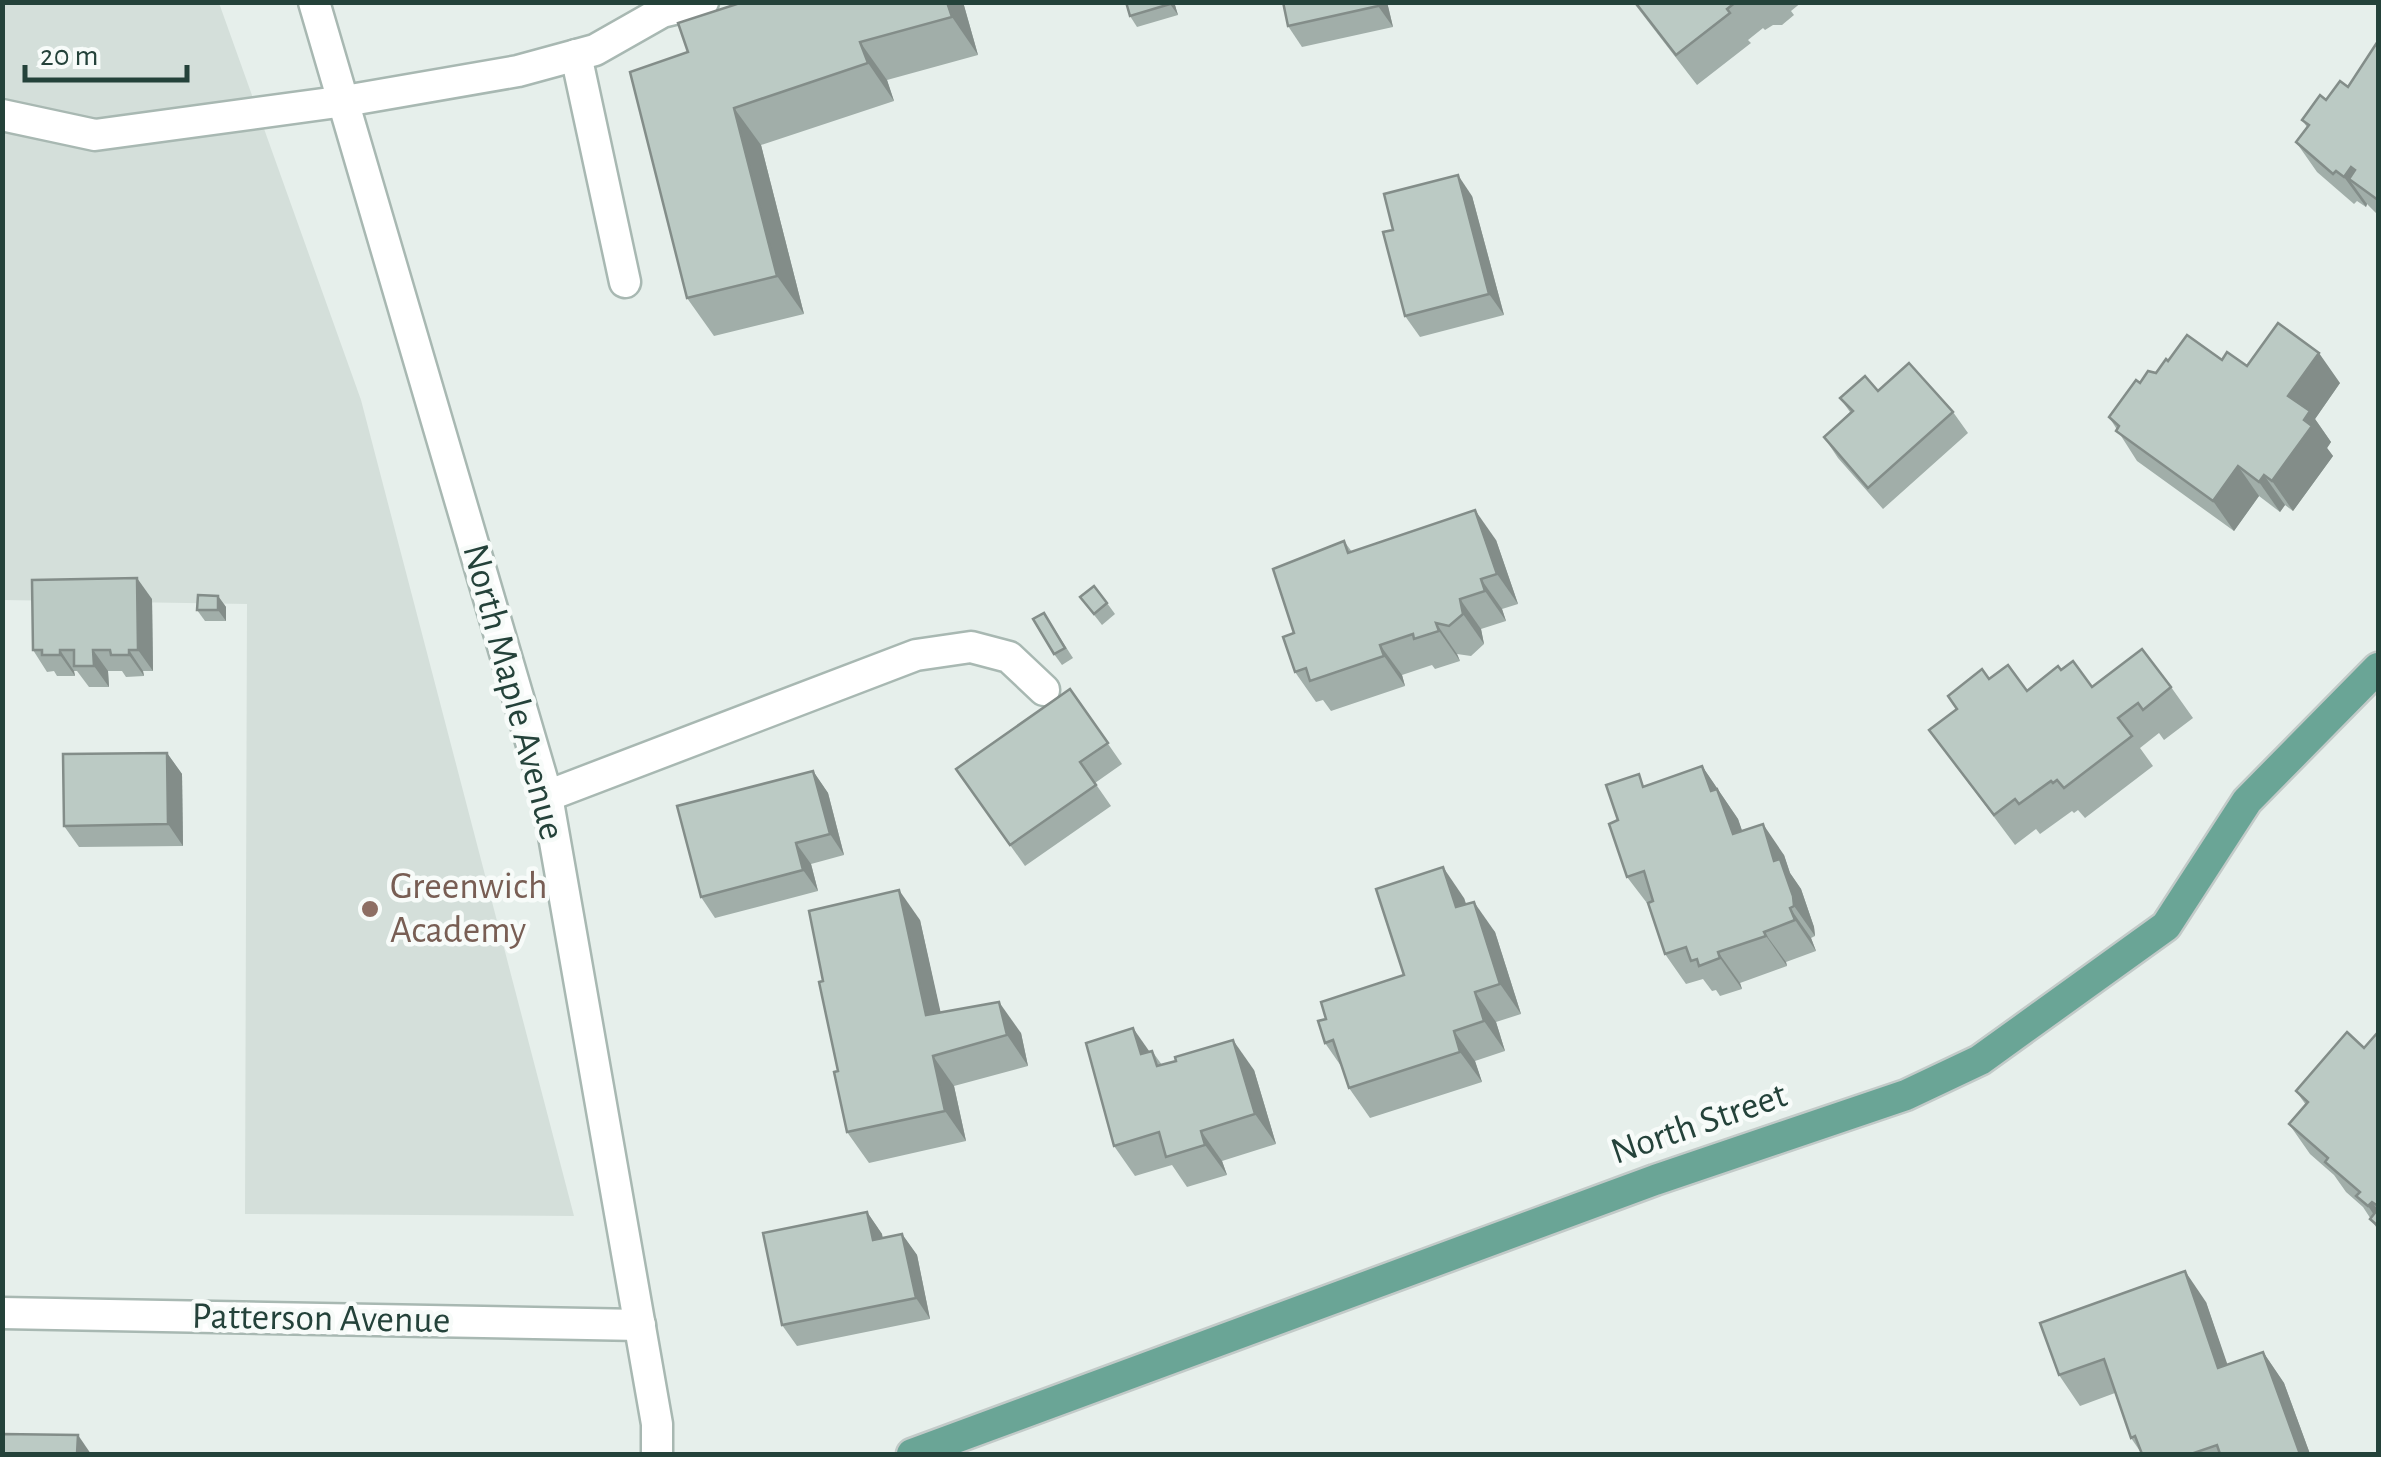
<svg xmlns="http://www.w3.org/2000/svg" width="2381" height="1457" viewBox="0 0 2381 1457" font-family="'Alegreya Sans',sans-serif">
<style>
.built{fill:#d4dfda}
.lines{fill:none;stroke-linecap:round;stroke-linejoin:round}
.minor-casing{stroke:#a8b8b2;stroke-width:35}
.major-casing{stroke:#c2cac8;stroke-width:35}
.minor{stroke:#fff;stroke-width:30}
.major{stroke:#6aa596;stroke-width:30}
.wall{fill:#a1aea9}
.shaded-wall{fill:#838d89}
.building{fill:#bbcac4;stroke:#838d89;stroke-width:2.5}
.education-dot{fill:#8d6e63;stroke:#f7fbf9;stroke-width:4}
.labels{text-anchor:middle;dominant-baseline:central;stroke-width:9;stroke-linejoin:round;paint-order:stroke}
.street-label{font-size:38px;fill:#24423a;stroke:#f7fbf9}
.education-label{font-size:38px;fill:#785e54;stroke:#f7fbf9;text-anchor:start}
</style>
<rect width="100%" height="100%" fill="#e6efeb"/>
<polygon class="built" points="3,3 219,3 361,400 574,1216 245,1214 247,604 3,600"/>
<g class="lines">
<defs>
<g id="minor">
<polyline points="314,2 547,796 657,1424 657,1454"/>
<polyline points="576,55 625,282"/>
<polyline points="2,115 95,135 345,101 518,71 595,50 662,12 703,2"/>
<polyline points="547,796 916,655 971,647 1009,657 1044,690"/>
<polyline points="2,1313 640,1325"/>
</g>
<polyline id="major" points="912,1454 1655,1180 1906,1095 1980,1060 2166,926 2247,801 2378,668"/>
</defs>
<use href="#minor" class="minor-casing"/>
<use href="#major" class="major-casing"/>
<use href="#minor" class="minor"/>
<use href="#major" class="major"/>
</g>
<g class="wall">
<polygon points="743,2 963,2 978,55 887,80 894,101 761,145 804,314 714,336 687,298 688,52"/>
<polygon points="1174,2 1178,15 1137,27 1130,16"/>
<polygon points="1387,2 1393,27 1302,47 1288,26"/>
<polygon points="1633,2 1802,2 1791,11 1794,15 1782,25 1773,25 1765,30 1763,28 1748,40 1751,43 1697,85"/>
<polygon points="2378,41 2378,215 2367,204 2366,207 2357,201 2354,204 2317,172 2296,142 2307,127 2302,120 2326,100 2348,87"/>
<polygon points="1472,196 1504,315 1420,337 1405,316 1393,230"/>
<polygon points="2222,360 2247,366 2340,383 2315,419 2331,442 2327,448 2333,456 2293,511 2285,505 2280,512 2259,496 2234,531 2137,461 2109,417 2140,383 2156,373 2168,361"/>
<polygon points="1878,391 1953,412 1968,433 1883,509 1838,458 1824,437 1850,412 1840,398"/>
<polygon points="1496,540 1518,604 1502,609 1506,621 1481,629 1484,644 1471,656 1457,654 1460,661 1435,669 1432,665 1402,675 1405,686 1331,711 1323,700 1316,702 1295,672 1294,633 1344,541 1352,552"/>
<polygon points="218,596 226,607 226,621 205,621 197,610"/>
<polygon points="1080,597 1107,603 1115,614 1102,625"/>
<polygon points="152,599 153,671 143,671 144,676 126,677 122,671 108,671 109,687 89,687 77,671 74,671 75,676 57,676 54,671 47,672 33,650"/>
<polygon points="1044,613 1073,658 1062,665 1054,654"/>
<polygon points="1989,679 2027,691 2092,687 2171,687 2193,718 2164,740 2159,733 2140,748 2153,766 2085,818 2078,810 2074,813 2072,811 2040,834 2036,829 2015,845 1929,730 1957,709"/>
<polygon points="1070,689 1122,764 1095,783 1111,806 1025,866 956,769"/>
<polygon points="167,753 182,774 183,846 79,847 64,826"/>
<polygon points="1702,766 1738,819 1742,831 1784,855 1790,873 1801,889 1814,927 1815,936 1811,938 1816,951 1786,962 1787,966 1740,983 1742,989 1720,996 1716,990 1712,991 1703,979 1686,984 1665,954 1650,907 1627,877 1618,820 1647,785"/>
<polygon points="813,771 828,793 844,855 811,864 818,891 715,918 701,897"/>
<polygon points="1464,898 1466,904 1495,932 1521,1014 1496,1022 1505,1051 1475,1061 1482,1082 1370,1118 1349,1088 1341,1066 1325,1043 1326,1019 1404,975"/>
<polygon points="920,920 940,1012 1021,1033 1028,1066 954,1086 966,1141 869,1163 847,1132 823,981"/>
<polygon points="2378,1032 2378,1230 2363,1207 2346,1192 2334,1175 2310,1154 2289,1124 2306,1105 2296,1091 2364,1048"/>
<polygon points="1152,1051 1162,1065 1254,1070 1276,1144 1222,1161 1227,1175 1187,1187 1172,1165 1135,1176 1114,1146 1150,1052"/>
<polygon points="867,1212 882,1234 882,1238 902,1234 917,1255 930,1319 797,1346 782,1325"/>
<polygon points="2206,1302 2227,1365 2263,1352 2284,1383 2310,1454 2142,1454 2131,1438 2115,1393 2080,1406 2059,1375"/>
</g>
<g class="shaded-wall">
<polygon points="947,2 963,2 978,55 952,17"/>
<polygon points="1170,2 1174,2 1178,15 1170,4"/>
<polygon points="1377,2 1387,2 1393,27 1378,6"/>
<polygon points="860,42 887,80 894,101 868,63"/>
<polygon points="734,108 761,145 804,314 777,276"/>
<polygon points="2351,167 2368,192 2349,179 2367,204 2366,207 2344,177"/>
<polygon points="1458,175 1472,196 1504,315 1489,294"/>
<polygon points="2319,353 2340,383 2315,419 2331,442 2327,448 2333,456 2293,511 2272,481 2288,396"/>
<polygon points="2238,466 2259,496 2234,531 2213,501"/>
<polygon points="2264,475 2285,505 2280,512 2259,482"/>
<polygon points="1475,510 1496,540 1518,604 1497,574"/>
<polygon points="137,578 152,599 153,671 138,650"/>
<polygon points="1481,579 1502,609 1506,621 1485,591"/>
<polygon points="218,596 226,607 226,621 218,610"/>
<polygon points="1460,599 1481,629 1484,644 1463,614"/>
<polygon points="1436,623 1457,654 1460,661 1439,631"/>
<polygon points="1380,645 1402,675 1405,686 1384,656"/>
<polygon points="60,650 74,671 75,676 60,655"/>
<polygon points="93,650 108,671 109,687 94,666"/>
<polygon points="129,650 143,671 144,676 129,655"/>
<polygon points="167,753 182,774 183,846 168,824"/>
<polygon points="1702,766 1738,819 1754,865 1733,834 1711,791"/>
<polygon points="813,771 828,793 844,855 830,834"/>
<polygon points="1763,824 1784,855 1790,873 1801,889 1814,927 1815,936 1794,906 1774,861"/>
<polygon points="796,843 811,864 818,891 803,870"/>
<polygon points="1443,867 1464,898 1477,937 1456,907"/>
<polygon points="899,890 920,920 948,1045 926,1015"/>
<polygon points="1474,902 1495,932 1521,1014 1500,984"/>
<polygon points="1790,908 1811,938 1816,951 1795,920"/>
<polygon points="1764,932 1786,962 1787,966 1766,936"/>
<polygon points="1718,952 1740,983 1742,989 1720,958"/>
<polygon points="1475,992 1496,1022 1505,1051 1484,1021"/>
<polygon points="999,1002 1021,1033 1028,1066 1007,1035"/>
<polygon points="1133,1028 1154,1058 1141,1054"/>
<polygon points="1454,1031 1475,1061 1482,1082 1460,1052"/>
<polygon points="1233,1040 1254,1070 1276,1144 1255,1114"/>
<polygon points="933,1056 954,1086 966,1141 945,1111"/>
<polygon points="1201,1131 1222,1161 1227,1175 1205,1145"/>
<polygon points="2372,1202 2378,1210 2378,1221 2368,1206"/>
<polygon points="867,1212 882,1234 888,1261 873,1240"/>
<polygon points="902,1234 917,1255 930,1319 916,1298"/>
<polygon points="2185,1271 2206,1302 2239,1398 2218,1368"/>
<polygon points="2263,1352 2284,1383 2310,1454 2300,1454"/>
<polygon points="78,1435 91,1454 77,1454"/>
</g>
<g class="building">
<polygon points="743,2 947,2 952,17 860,42 868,63 734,108 777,276 687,298 630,72 688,52 678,23"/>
<polygon points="1126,2 1170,2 1170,4 1130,16"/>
<polygon points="1283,2 1377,2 1378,6 1288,26"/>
<polygon points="1635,2 1736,2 1727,9 1730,13 1676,55"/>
<polygon points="2378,41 2378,200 2349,179 2355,170 2351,167 2344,177 2336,171 2333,174 2296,142 2309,125 2302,120 2320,95 2326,100 2340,81 2348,87"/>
<polygon points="1458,175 1489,294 1405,316 1383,232 1393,230 1384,194"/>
<polygon points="2278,323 2319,353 2288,396 2310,411 2304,420 2312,426 2272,481 2264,475 2259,482 2238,466 2213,501 2116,431 2119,426 2109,417 2136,380 2140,383 2148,371 2156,373 2166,359 2168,361 2187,335 2222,360 2227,352 2247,366"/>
<polygon points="1909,363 1953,412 1868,488 1824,437 1853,411 1840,398 1865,376 1878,391"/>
<polygon points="1475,510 1497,574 1481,579 1485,591 1460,599 1463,614 1449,626 1436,623 1439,631 1414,639 1413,634 1380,645 1384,656 1310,681 1306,668 1295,672 1283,637 1294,633 1273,569 1344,541 1348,553"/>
<polygon points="137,578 138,650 129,650 129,655 111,655 110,650 93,650 94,666 74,666 74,650 60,650 60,655 42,655 42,650 33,650 32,580"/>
<polygon points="1094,586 1107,603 1094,614 1080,597"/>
<polygon points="198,595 218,596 218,610 197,610"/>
<polygon points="1044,613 1065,648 1054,654 1033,619"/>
<polygon points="2142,649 2171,687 2143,710 2138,703 2118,718 2132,736 2064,788 2057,780 2053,783 2051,781 2019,804 2015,799 1994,815 1929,730 1957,709 1948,696 1982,669 1989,679 2008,665 2027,691 2058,666 2061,670 2073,661 2092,687"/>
<polygon points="1070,689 1108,743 1080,762 1096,785 1010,845 956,769"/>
<polygon points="167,753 168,824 64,826 63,754"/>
<polygon points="1702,766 1711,791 1717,789 1733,834 1763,824 1774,861 1780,859 1793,896 1794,906 1790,908 1795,920 1764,932 1766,936 1718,952 1720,958 1699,966 1697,959 1691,961 1686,947 1665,954 1648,903 1653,901 1644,871 1627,877 1609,824 1618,820 1606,785 1639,774 1643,787"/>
<polygon points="813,771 830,834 796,843 803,870 701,897 677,806"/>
<polygon points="1443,867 1456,907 1474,902 1500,984 1475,992 1484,1021 1454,1031 1460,1052 1349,1088 1333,1040 1325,1043 1318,1021 1326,1019 1321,1002 1404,975 1376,889"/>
<polygon points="899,890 926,1015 999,1002 1007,1035 933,1056 945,1111 847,1132 834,1072 838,1071 819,982 823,981 809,911"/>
<polygon points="1133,1028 1141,1054 1152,1051 1157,1066 1176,1061 1175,1057 1233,1040 1255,1114 1201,1131 1205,1145 1166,1157 1159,1132 1114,1146 1086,1043"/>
<polygon points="2347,1032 2364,1048 2378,1032 2378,1206 2372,1202 2368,1206 2356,1196 2360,1192 2325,1162 2328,1158 2289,1124 2308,1102 2296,1091"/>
<polygon points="2378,1209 2378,1226 2370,1219"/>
<polygon points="867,1212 873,1240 902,1234 916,1298 782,1325 763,1233"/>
<polygon points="2185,1271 2218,1368 2263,1352 2300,1454 2220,1454 2217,1445 2191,1454 2142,1454 2135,1436 2131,1438 2104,1359 2059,1375 2040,1323"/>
<polygon points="2,1434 78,1435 77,1454 2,1454"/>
</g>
<circle class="education-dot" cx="370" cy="909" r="10"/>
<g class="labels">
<g class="street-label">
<text transform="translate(513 692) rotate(75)">North Maple Avenue</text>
<text transform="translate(1699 1124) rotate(-19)">North Street</text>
<text transform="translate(321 1319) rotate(1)">Patterson Avenue</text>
</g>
<g class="education-label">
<text x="390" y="887">Greenwich<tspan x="390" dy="44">Academy</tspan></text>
</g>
</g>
<rect width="2381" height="1457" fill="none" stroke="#24423a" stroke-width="10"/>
<path d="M25 65v15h162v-15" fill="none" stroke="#24423a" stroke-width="5"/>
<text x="40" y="65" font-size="30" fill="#24423a" stroke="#f7fbf9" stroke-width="8" paint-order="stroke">20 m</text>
</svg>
